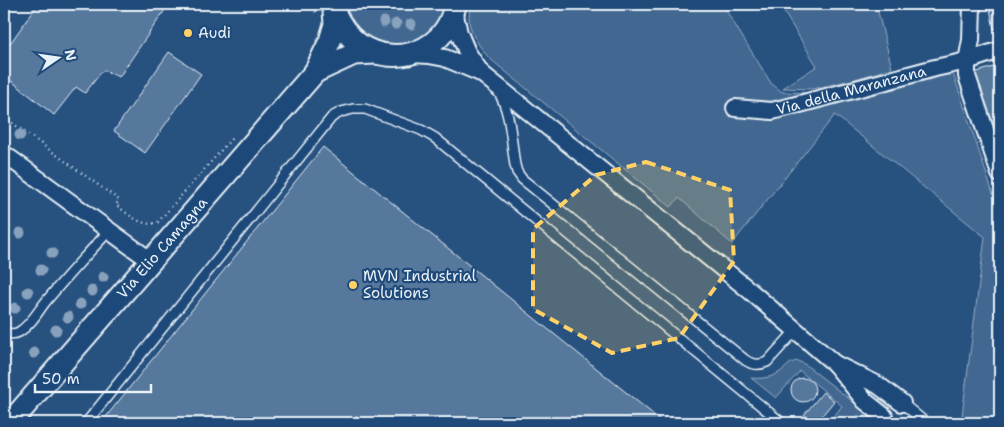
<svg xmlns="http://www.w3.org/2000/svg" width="1004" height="427" viewBox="0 0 1004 427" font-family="'Shantell Sans',sans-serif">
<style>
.green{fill:#436891;stroke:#96acc4}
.building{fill:#57789d;stroke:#e8f1f8}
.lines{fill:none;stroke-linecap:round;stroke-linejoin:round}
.service-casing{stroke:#e8f1f8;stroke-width:12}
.minor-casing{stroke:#e8f1f8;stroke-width:20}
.tertiary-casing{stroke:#e8f1f8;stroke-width:25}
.path{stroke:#e8f1f8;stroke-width:2.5;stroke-dasharray:1 4;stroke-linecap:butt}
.service{stroke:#1f4a7a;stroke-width:9}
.minor{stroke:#1f4a7a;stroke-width:16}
.tertiary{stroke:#1f4a7a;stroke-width:21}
.tree{fill:#88a1bc}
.marked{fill:#ffd166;fill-opacity:0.2;stroke:#ffd166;stroke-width:4;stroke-dasharray:10 6;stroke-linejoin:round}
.poi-dot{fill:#ffd166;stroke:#1f4a7a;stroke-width:2}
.labels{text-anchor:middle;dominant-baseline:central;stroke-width:4.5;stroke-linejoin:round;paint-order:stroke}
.poi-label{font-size:15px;fill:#e8f1f8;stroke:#1f4a7a;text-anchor:start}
.street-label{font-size:15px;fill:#e8f1f8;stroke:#1f4a7a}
</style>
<rect width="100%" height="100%" fill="#27517f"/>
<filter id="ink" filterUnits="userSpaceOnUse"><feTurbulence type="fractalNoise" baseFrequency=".02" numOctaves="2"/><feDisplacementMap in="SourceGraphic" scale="10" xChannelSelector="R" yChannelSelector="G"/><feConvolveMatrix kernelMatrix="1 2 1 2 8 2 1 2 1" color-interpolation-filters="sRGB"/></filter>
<g filter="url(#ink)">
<g class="green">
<path d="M347 4H443C437 58 354 58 347 4Z"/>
<path d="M470 4H722L771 83 782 92 812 93 952 70 1000 215V423H961L985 237 835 115 732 244 679 198 671 207 489 58C480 47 471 35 469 21 469 15 470 9 470 4Z"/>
<polygon points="782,4 876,4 892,68 852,80 812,89 783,88 817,66 785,14"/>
<path d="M798 361 806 365 880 423H869L858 415 852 423H832L830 421 842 406 800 371 776 398 751 378C760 379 772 378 780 372 787 367 789 362 798 361Z"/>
</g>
<g class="building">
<polygon points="38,4 169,4 119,77 103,70 85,93 76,87 54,115 4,75 4,52"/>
<polygon points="1000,6 1000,28 994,29 990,9"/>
<polygon points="169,52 201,74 145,153 114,131"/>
<polygon points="1000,65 1000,157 974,73"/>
<polygon points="323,147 664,423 101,423"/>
<circle cx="803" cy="390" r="12"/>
<polygon points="823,392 834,401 816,423 814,423 804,415"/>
<polygon points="883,395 893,403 887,411 877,403"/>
</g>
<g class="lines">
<defs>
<g id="service">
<path d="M498 91C511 112 511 141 515 165L517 172 522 179 744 359C751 365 758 366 767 362L796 330"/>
<path d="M4 332C9 334 14 335 19 332 31 325 38 311 47 300 67 276 88 253 109 231"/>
<polyline points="902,403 926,423"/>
<polyline points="86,423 332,117 341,112 353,109 365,109 421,130 435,138 782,423"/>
</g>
<g id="minor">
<polyline points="972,4 971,40 967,61 1000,50"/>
<polyline points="412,54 429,55 445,58 481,73 467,52 459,33 454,11"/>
<polyline points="481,73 749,290 835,364"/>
<path id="s1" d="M735 108 772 111 796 105 935 68 967 61V76L1000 174"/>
<polyline points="4,154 151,261"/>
<polyline points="884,416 865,401 835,364 878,385 902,403"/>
</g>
<g id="tertiary">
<path d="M334 9C335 16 340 23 344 29 376 74 447 59 455 4"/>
<polyline points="315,72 354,54 375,53"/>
<path id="s2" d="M10 423 315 72 330 41 335 24 334 11"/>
</g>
</defs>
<use href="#service" class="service-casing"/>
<use href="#minor" class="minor-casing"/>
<use href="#tertiary" class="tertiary-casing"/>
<g class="path">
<polyline points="308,4 316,12"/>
<path d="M4 117 119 200 116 205C127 213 143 229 158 222L232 138"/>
</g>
<use href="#service" class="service"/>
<use href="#minor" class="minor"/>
<use href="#tertiary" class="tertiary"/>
</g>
<g class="tree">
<circle cx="384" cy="22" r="5.5"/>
<circle cx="396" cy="24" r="5.5"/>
<circle cx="411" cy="24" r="5.5"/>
<circle cx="20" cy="135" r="5.5"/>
<circle cx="20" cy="233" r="5.5"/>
<circle cx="52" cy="253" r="5.5"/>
<circle cx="41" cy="270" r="5.5"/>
<circle cx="103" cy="277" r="5.5"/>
<circle cx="92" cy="291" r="5.5"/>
<circle cx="28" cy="292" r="5.5"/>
<circle cx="80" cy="304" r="5.5"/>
<circle cx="15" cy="308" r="5.5"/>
<circle cx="68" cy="317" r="5.5"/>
<circle cx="56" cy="330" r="5.5"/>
<circle cx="34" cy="353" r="5.5"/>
</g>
</g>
<path class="marked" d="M646 162 730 190 734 261 679 338 612 353 533 309V229L596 175Z"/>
<g class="poi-dot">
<circle cx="188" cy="33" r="5"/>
<circle cx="353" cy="285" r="5"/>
</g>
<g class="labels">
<g class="poi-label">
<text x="198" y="33">Audi</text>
<text x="363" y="276">MVN Industrial<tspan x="363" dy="17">Solutions</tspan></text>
</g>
<g class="street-label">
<text stroke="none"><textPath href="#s1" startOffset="119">Via della Maranzana</textPath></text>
<text stroke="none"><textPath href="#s2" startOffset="232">Via Elio Camagna</textPath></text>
</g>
</g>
<rect width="1004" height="427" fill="none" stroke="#1f4a7a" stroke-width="20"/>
<rect x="10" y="10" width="984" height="407" fill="none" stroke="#e8f1f8" stroke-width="2" filter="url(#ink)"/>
<g transform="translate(58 58) rotate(77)" stroke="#1f4a7a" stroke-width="4" paint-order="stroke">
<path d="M0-4L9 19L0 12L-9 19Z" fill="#e8f1f8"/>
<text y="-8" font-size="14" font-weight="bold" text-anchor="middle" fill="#e8f1f8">N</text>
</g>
<path d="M35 384v8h116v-8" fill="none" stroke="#e8f1f8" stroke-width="2.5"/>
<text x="42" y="384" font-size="15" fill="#e8f1f8" stroke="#1f4a7a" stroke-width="4" paint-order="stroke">50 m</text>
</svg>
